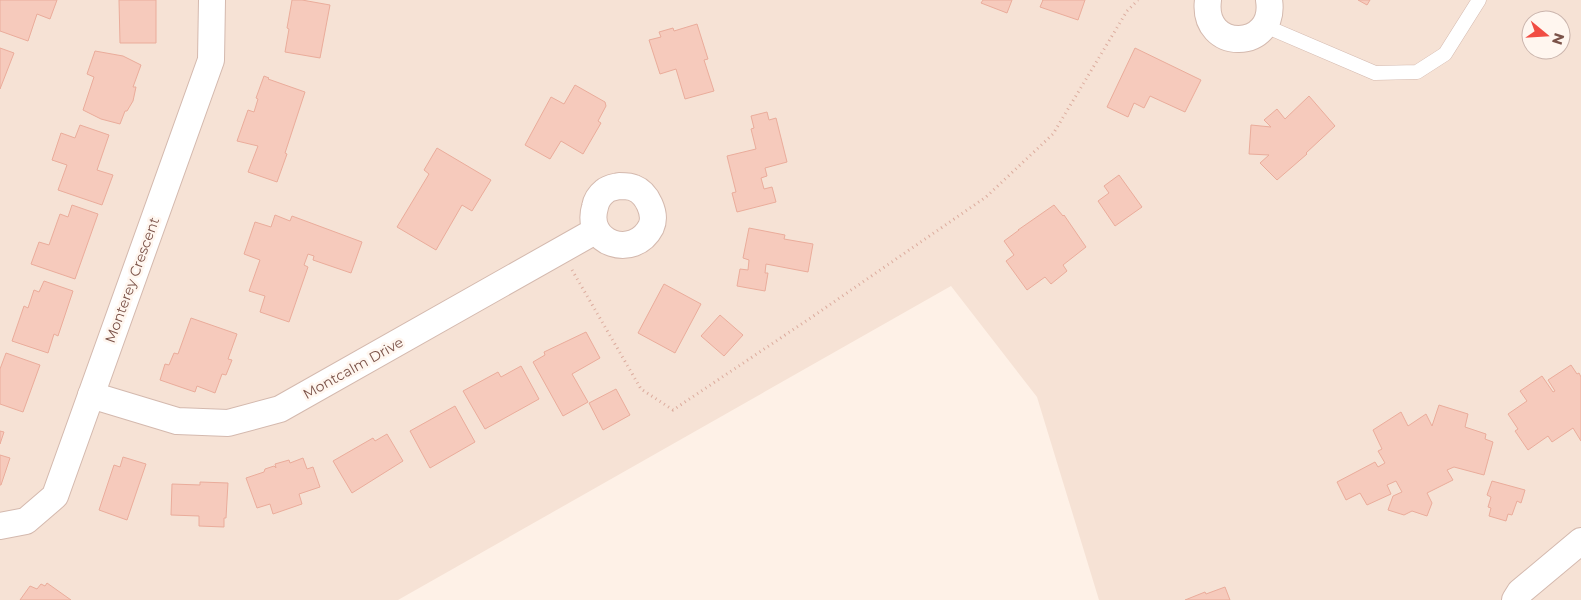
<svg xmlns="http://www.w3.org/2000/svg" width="1581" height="600" viewBox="0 0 1581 600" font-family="Montserrat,sans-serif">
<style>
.residential{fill:#f6e2d5;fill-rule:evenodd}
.building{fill:#f6cabc;stroke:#eaac9b}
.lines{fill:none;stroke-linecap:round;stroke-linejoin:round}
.lane-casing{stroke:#d4b9ae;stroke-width:15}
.street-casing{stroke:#d4b9ae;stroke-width:28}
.path{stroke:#dcac9e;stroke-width:3;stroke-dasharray:1 4;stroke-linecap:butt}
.lane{stroke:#fff;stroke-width:14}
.street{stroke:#fff;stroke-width:26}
.labels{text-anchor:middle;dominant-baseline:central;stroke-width:5;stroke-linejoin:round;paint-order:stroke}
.street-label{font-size:14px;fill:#7b5248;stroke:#fff6ef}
</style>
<rect width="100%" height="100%" fill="#fef1e7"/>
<path class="residential" d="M0 0H1581V600H1099L1037 397 951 286 398 600H0ZM1531 20H1561V50H1531Z"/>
<g class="building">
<polygon points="0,0 57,0 50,19 37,14 28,41 0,31"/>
<polygon points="119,0 156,0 156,43 120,43"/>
<polygon points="292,0 302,0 330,5 320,58 285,52 289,29 287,28"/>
<polygon points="983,0 1012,0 1007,13 981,3"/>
<polygon points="1043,0 1042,0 1085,0 1078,20 1040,7"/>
<polygon points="1358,0 1370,0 1367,5"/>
<polygon points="697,24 708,59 704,60 714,91 685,99 676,69 660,74 649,40 661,37 659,32 673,28 674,31"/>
<polygon points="0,48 14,53 0,89"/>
<polygon points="1135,48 1201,80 1185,112 1150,96 1144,108 1134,103 1128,117 1107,107"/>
<polygon points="95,51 123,56 141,65 133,87 136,87 133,101 127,111 125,111 120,124 101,119 83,110 94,77 87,74"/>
<polygon points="264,76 269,78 268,79 305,92 285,153 287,154 277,182 248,172 258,146 237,141 248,110 254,112 258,99 256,98"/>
<polygon points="575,85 605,102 606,106 598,121 601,123 583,154 561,141 550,159 525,145 551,97 564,104"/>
<polygon points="1309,96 1335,126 1306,153 1307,154 1277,180 1260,163 1269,155 1249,154 1251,125 1271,127 1264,120 1277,109 1285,119"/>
<polygon points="767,112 769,120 776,118 787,162 765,168 767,176 761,178 764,189 772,187 776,202 737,212 732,193 736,192 727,156 756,149 751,129 754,128 751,116"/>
<polygon points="80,125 109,135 97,170 113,175 102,205 58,190 67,165 52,160 61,133 75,138"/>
<polygon points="437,148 491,180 472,211 462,205 436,250 397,227 429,174 424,170"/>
<polygon points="1119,175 1142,207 1115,226 1098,201 1109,193 1104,186"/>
<polygon points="72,205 98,214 75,279 31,264 39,242 49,245 60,214 68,217"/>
<polygon points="1054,205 1063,216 1064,215 1086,247 1063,265 1067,271 1051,284 1045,277 1027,290 1006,261 1014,255 1004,241 1019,230 1018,230"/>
<polygon points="275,215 290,221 292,216 362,242 351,273 313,260 314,256 308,254 304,265 308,267 289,322 260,312 265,296 249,291 260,260 244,254 255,222 271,227"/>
<polygon points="749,228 785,235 784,239 813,244 808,272 766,264 765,273 768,273 765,291 737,286 740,269 748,270 749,260 743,258"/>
<polygon points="44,281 73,291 58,336 54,334 48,353 12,341 24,306 28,308 34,290 39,292"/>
<polygon points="664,284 701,304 675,353 638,333"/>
<polygon points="720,315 743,335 724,356 701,336"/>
<polygon points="191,318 237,334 228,359 232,360 226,375 222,374 215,393 197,386 195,392 160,380 165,364 169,365 174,353 178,354"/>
<polygon points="586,332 600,358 572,374 588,402 563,416 533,362 545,355 544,352"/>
<polygon points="6,353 40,365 23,412 0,404 0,369"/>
<polygon points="1571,365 1577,374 1579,373 1581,377 1581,441 1573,428 1552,442 1548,436 1528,450 1515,431 1518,429 1508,414 1527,401 1520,391 1542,376 1553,392 1555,391 1548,380"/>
<polygon points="521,366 539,399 485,429 463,391 498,372 501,377"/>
<polygon points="616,389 630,415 603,430 589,403"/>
<polygon points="1439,405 1468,414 1465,427 1486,434 1485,439 1493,442 1484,475 1454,467 1447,470 1453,480 1427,493 1432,503 1427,516 1412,511 1404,515 1388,510 1393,496 1402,492 1396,481 1387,485 1391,494 1367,505 1360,493 1346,500 1337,482 1375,462 1378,467 1385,463 1378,451 1382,449 1373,430 1401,412 1408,426 1426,414 1432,426"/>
<polygon points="455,406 475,442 430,468 410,431"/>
<polygon points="0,431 4,432 0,444"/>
<polygon points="387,434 403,461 352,493 333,461 373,438 375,441"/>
<polygon points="0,455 10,458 1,485 0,485"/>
<polygon points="123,457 146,464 127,520 99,510 114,465 120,467"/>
<polygon points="303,458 307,469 313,467 320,487 299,494 302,504 273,514 270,504 257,508 246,478 264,472 265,469 274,466 276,468 275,464 289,460 290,463"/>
<polygon points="1492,481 1525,490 1521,503 1517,501 1512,515 1508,514 1506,521 1489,516 1491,508 1488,507 1491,497 1487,495"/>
<polygon points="200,482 228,483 226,518 224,518 224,527 199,526 199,516 171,515 172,484 200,485"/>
<polygon points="47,583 71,600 20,600 30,586 37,589 41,584 45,586"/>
<polygon points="1225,587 1230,600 1185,600 1205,592 1206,594"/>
</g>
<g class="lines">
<defs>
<polyline id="lane" points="1265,26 1375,73 1417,72 1445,54 1479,0"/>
<g id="street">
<path d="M1208 0C1201 53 1277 51 1269 0"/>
<path d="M619 186C624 186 630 186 634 188 647 193 657 214 651 227 634 260 584 244 595 207 596 201 600 195 605 191 608 188 615 187 619 186Z"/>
<polyline points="91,395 177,421 228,423 280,409 595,231"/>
<polyline points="0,526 26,521 55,496 211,60 212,0"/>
<polyline points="1515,600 1520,592 1581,541"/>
</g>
</defs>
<use href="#lane" class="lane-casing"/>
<use href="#street" class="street-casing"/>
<polyline class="path" points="572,270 641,389 673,410 812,317 986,197 1053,134 1127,11 1138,0"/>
<use href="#lane" class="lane"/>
<use href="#street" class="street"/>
</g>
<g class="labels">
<g class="street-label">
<text transform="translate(132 280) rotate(-70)">Monterey Crescent</text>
<text transform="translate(353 368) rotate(-29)">Montcalm Drive</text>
</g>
</g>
<g transform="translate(1546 35) rotate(108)"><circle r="24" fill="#fff6ef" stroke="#cab4ac"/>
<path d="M0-4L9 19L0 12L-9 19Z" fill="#f14d43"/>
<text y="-8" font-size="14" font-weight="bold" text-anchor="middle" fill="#7b5248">N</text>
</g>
</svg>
